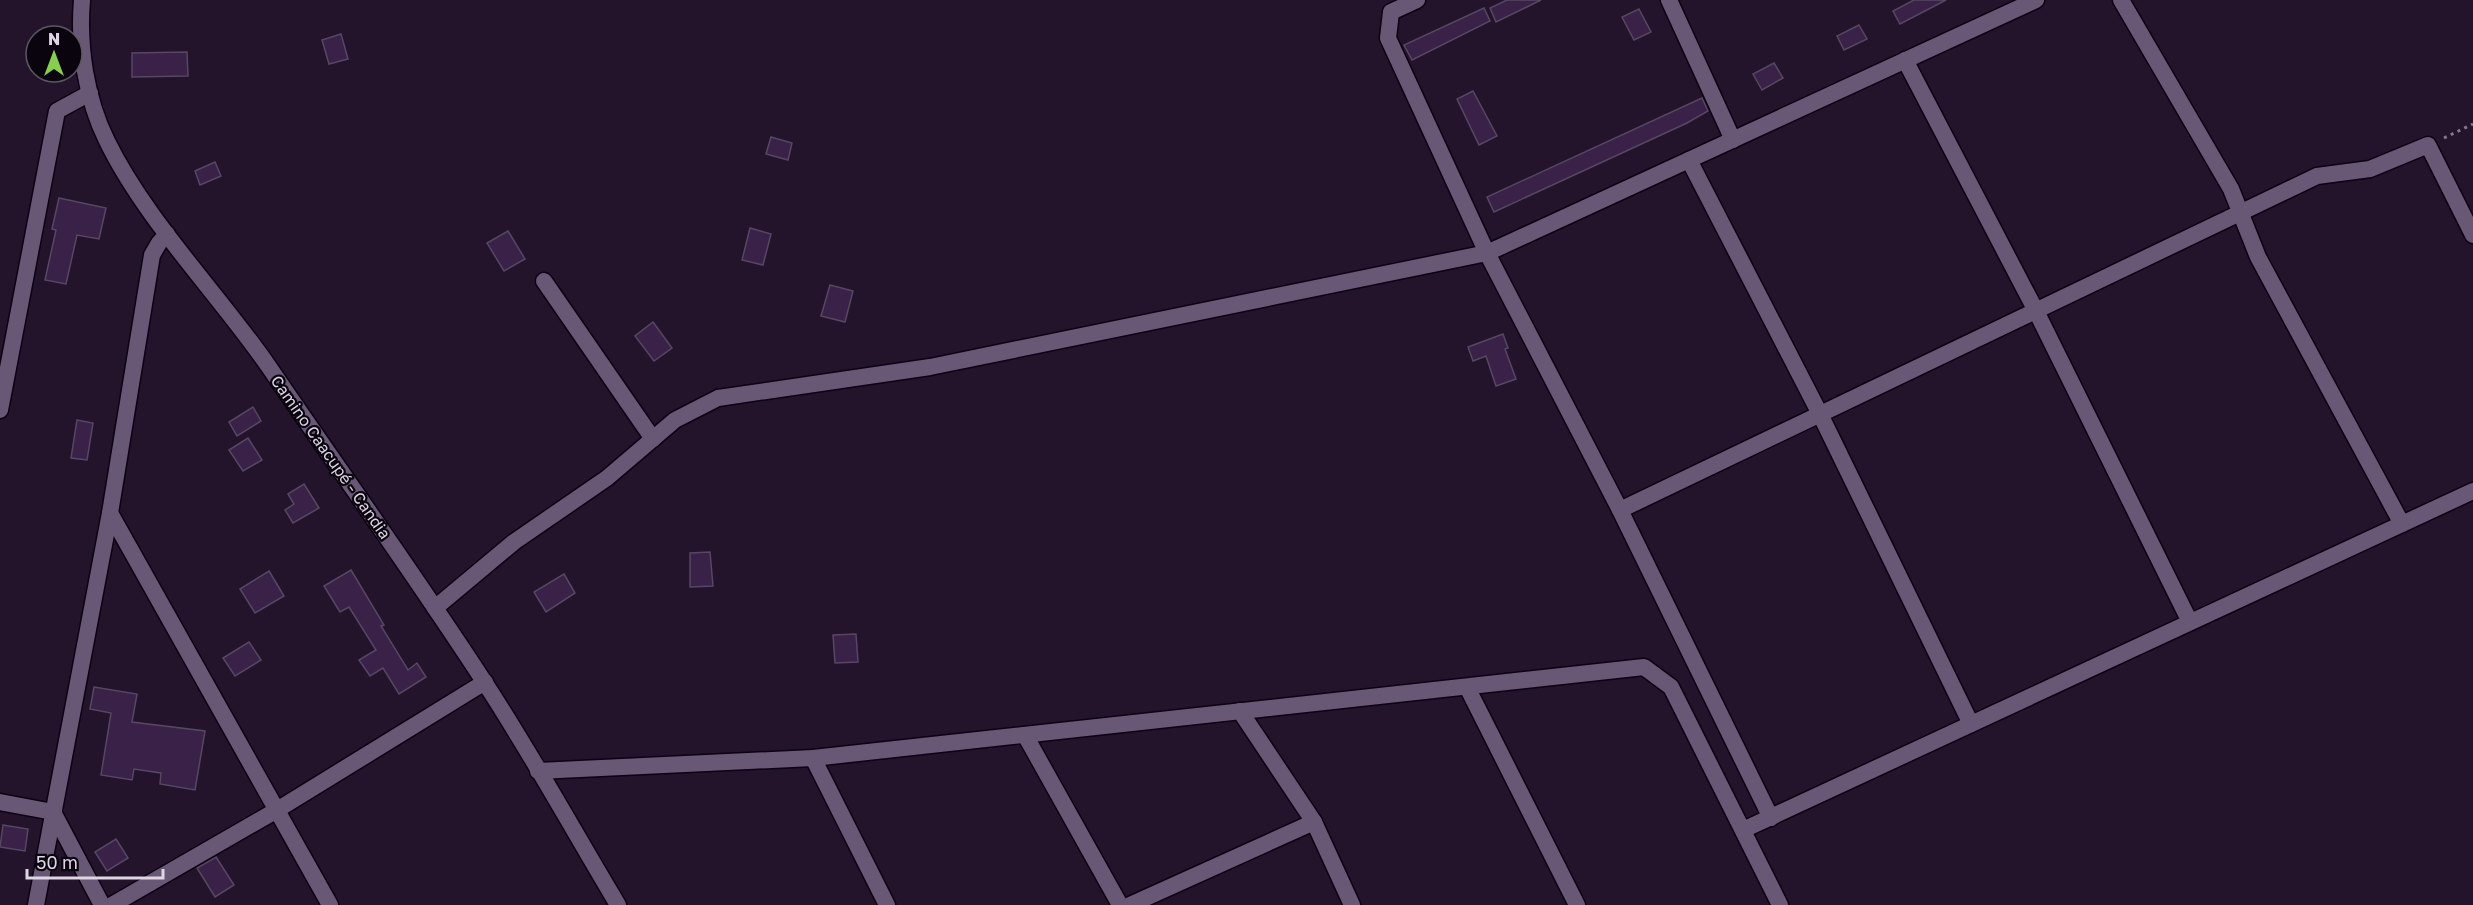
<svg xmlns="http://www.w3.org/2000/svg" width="2473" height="905" viewBox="0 0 2473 905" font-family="'Golos Text',sans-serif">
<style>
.building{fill:#392148;stroke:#574762;stroke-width:1.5}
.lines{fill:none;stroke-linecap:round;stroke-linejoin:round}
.minor-casing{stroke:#0c0214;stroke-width:19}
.path{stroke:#85798d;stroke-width:3;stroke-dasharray:3 4.5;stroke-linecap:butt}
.minor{stroke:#695875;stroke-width:16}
.labels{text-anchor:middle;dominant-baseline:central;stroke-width:4.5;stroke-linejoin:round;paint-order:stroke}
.street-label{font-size:16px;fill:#ded5e5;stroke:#09040d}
</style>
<rect width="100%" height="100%" fill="#23142c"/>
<g class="building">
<polygon points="1507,0 1541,0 1496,22 1490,8"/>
<polygon points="1914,0 1946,0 1900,24 1893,11"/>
<polygon points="1484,8 1490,21 1412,60 1404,45"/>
<polygon points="1639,9 1651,32 1634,40 1622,17"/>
<polygon points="1859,25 1867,39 1844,50 1837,36"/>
<polygon points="341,34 348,59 329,64 322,40"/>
<polygon points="187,52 188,76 132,77 132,53"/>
<polygon points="1774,63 1783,78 1762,90 1753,74"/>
<polygon points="1473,91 1497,136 1479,145 1457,99"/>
<polygon points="1702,98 1708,111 1687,123 1494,212 1487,197"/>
<polygon points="771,137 792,143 788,160 766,154"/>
<polygon points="215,162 221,176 200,185 195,171"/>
<polygon points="59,198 106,208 99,239 77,235 66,284 45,280 56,230 52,229"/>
<polygon points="750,228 771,234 763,265 742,260"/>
<polygon points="508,231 525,259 504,271 487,243"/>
<polygon points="830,285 853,291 845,322 821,316"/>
<polygon points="653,322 672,348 654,361 635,336"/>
<polygon points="1503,334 1508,348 1505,349 1516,379 1496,386 1486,356 1473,361 1468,347"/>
<polygon points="253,407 261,421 237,436 229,422"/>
<polygon points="77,420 93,423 87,460 71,458"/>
<polygon points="248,438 262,460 243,471 229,450"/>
<polygon points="304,484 319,508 293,523 285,510 294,504 288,494"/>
<polygon points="710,552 713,586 690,587 690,553"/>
<polygon points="351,570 384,625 381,626 408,670 417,663 426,677 399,694 383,668 370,676 359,660 376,650 349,607 340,612 324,586"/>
<polygon points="269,571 284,596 255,613 240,589"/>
<polygon points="564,574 575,593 546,612 534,592"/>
<polygon points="856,634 858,662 835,663 833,635"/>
<polygon points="249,642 261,660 235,676 223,658"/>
<polygon points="94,687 137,694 132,722 205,731 195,790 160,784 161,773 134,769 132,780 101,775 111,713 90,709"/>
<polygon points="3,825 28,829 25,851 0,847"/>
<polygon points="116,839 128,858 107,871 95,852"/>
<polygon points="216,857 234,885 215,897 197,868"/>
</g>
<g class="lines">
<defs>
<g id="minor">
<path d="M82 0C78 46 86 99 107 141 146 221 218 293 269 367 340 471 414 574 483 680 531 753 573 830 618 905"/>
<polyline points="1417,0 1391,12 1388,38 1487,253 1620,510 1771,818"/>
<polyline points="1669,0 1733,140"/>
<polyline points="2121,0 2231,189 2258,257 2402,524"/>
<polyline points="1905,60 2036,311 2190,622"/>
<polyline points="1689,160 1820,414 1971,724"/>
<polyline points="544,281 653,439"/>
<polyline points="0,410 57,111 90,93"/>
<polyline points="1620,510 2317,176 2370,169 2428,145 2473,235"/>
<polyline points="110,513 330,905"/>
<polyline points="435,608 514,542 607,478 675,420 718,398 930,367 1487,253 2036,0"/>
<polyline points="1467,687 1577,905"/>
<polyline points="1240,711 1314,822 1352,905"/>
<polyline points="1025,735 1120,905"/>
<polyline points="813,758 887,905"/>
<polyline points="538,771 813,758 1644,667 1671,687 1780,905"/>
<polyline points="0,802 53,812 102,905"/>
<polyline points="1743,830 2473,491"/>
<polyline points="36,905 110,513 152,255 159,243 167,234"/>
<polyline points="112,905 277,810 485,682"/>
<polyline points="1130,905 1314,822"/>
</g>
</defs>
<use href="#minor" class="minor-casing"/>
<polyline class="path" points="2444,138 2473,124"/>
<use href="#minor" class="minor"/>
</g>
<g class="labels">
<g class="street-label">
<text transform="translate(331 457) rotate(55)">Camino Caacupé - Candia</text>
</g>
</g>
<g transform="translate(54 54)"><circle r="28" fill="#09040d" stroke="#5e5863" stroke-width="1.5"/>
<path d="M0-4.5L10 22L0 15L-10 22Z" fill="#85cf4c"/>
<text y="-9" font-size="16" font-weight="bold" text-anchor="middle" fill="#ded5e5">N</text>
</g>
<path d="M27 869v9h136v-9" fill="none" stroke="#ded5e5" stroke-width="3"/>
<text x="36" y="869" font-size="18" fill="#ded5e5" stroke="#09040d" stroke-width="4.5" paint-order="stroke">50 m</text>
</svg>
